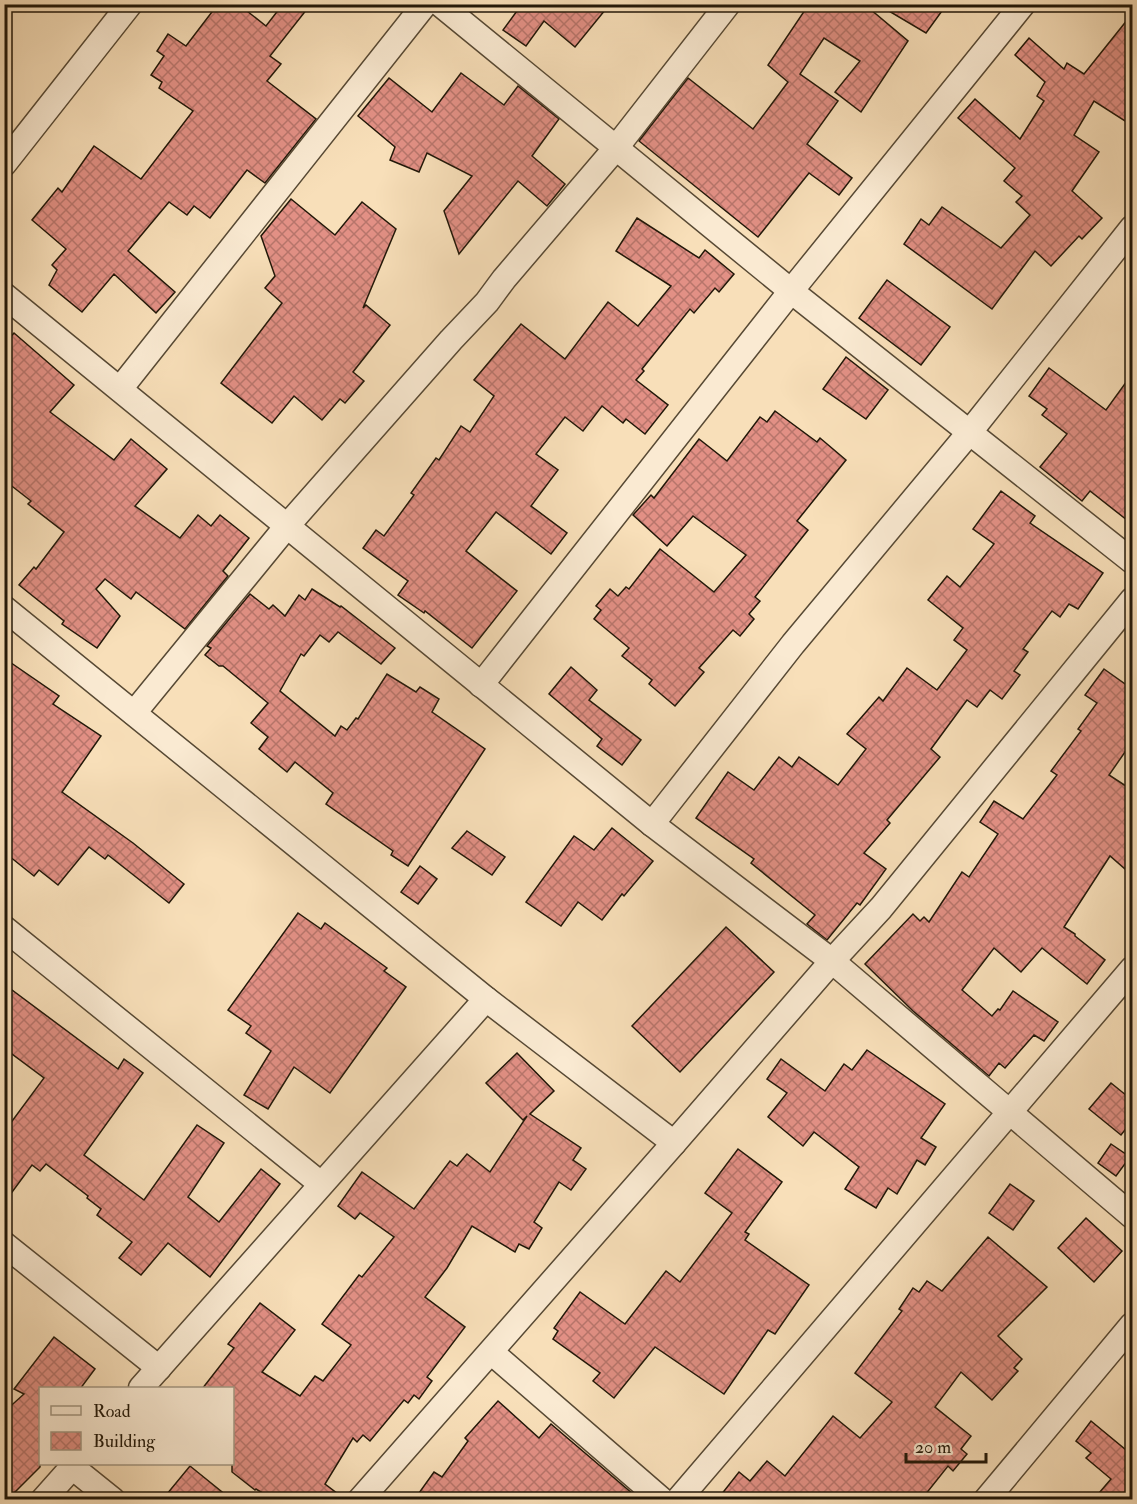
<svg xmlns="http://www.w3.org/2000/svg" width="1137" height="1504" viewBox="0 0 1137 1504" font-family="'IM FELL Double Pica',serif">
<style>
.building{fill:url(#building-cross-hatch);stroke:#211708;stroke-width:1.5}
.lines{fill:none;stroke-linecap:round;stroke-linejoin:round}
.street-casing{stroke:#574934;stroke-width:27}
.street{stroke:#faead2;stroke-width:24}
</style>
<defs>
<pattern id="building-cross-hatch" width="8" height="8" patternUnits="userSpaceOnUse" patternTransform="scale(1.5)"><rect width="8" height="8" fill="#e29085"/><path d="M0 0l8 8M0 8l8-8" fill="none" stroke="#b7756b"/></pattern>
</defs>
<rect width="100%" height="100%" fill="#f8dfb9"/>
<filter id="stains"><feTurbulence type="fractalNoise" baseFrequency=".00333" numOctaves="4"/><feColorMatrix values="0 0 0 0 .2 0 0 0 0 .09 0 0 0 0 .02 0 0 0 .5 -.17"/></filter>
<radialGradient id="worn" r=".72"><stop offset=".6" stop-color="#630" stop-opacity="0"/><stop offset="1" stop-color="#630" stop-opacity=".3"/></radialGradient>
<g class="building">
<polygon points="218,4 238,4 266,26 283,4 311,4 270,56 281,64 267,81 316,119 265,183 247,170 210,218 194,206 187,215 169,202 128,251 175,292 156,313 114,274 82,312 49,285 57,270 52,265 66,249 32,220 58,188 62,192 94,146 141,179 193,111 159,88 162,82 151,75 164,56 157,51 168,34 186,46"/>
<polygon points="522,4 610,4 575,47 544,21 526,46 503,30"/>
<polygon points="809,4 864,4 908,41 861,112 835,92 860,61 824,38 800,74 838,101 807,144 852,178 839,195 809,173 758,237 639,141 688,78 753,129 788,82 768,65"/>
<polygon points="877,4 947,4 926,33"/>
<polygon points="1132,14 1132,109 1125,121 1094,101 1074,135 1099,152 1072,191 1102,218 1082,239 1079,236 1051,266 1035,251 992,309 904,244 921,219 929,225 942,207 1001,248 1030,215 1016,202 1022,196 1004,181 1015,168 958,118 975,99 1020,139 1044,101 1037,96 1045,82 1015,55 1029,38 1064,69 1067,63 1084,74"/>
<polygon points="461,73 504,105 518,86 559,119 532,156 565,184 547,206 518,181 459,254 444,211 472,176 427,153 419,172 390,160 395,147 358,116 389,78 432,112"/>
<polygon points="291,199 335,235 362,202 396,229 363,308 366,305 390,325 353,372 364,381 345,403 340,399 322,420 294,396 272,423 221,383 282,303 265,288 275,276 261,236"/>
<polygon points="637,218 699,258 705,250 734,274 719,292 715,288 694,313 690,309 642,369 644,371 636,380 668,405 645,434 626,419 623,423 602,406 583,431 565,417 536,454 558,470 531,506 567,533 551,554 496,512 466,551 517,591 472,648 425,611 424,613 398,595 408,581 363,548 376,530 384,536 414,495 411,493 436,458 439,460 461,426 470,432 494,396 474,380 521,324 565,359 608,302 638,326 671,286 616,251"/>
<polygon points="887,280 950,327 921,365 859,318"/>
<polygon points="14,333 74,385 50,412 114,460 131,439 167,469 135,506 180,538 198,515 211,526 220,515 249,538 223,571 228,576 185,629 136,592 131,599 105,579 96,589 120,616 97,648 62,624 64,621 19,585 34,567 36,569 64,532 28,504 31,501 4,480 4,344"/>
<polygon points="846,357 888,390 866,419 823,389"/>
<polygon points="1049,368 1106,410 1132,374 1132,524 1090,491 1082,501 1040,467 1067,434 1042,415 1047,409 1029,396"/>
<polygon points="775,411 817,442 820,438 846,460 797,521 808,530 755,597 760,601 749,614 754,619 740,636 733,630 699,668 704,672 675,706 649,684 652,680 622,656 629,648 594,619 601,610 596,606 610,589 618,596 626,587 629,589 660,549 714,592 746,555 693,516 667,546 633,515 651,495 654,498 699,439 727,461 760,417 767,422"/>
<polygon points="1001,491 1035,516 1030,523 1103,573 1078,609 1069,604 1060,617 1052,611 1023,649 1028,652 1014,671 1020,675 1002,699 990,690 977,707 967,700 931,749 940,757 887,820 890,823 864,853 886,869 860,905 857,903 827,940 807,924 815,915 751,863 754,859 696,818 728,772 754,790 779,757 792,767 799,757 838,785 866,749 847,734 879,697 883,701 907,668 937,690 967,650 954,640 963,628 928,600 947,576 960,587 994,544 973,529"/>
<polygon points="312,589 340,607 341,606 395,648 381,664 338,632 329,642 320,635 304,656 301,654 280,691 335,736 341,726 347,730 356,718 358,719 387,674 416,692 420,687 439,699 432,712 485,749 408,866 391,855 393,851 326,804 333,793 295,762 287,772 259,749 268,737 251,723 268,703 223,666 219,666 205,655 211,648 207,646 250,594 269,609 273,605 285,616 299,595 305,600"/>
<polygon points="4,658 59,696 53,704 101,736 62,792 133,843 184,884 169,903 108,855 105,859 89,847 58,885 39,870 34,876 4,852"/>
<polygon points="571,667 597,690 589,700 641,740 622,765 597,746 602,739 549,694"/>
<polygon points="1104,669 1132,689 1132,742 1109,775 1132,790 1132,875 1110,856 1064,927 1075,934 1075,936 1105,960 1087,984 1042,948 1021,972 994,948 962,990 992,1016 998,1009 1000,1010 1013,991 1058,1022 1044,1041 1034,1035 1005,1068 999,1063 989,1076 913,1011 865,964 913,914 920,921 924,917 929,922 962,872 969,877 998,834 980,822 994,801 1023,819 1057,775 1051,771 1081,731 1078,729 1097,703 1085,695"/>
<polygon points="612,828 653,861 624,896 622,894 602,920 578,902 561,926 526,902 574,836 594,850"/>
<polygon points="467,831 505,857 492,875 452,848"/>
<polygon points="420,866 437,879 418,904 401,892"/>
<polygon points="298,913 321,929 325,923 387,968 384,971 406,987 330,1093 294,1067 268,1109 244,1095 271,1051 246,1033 251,1026 228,1010"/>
<polygon points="726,927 774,972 680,1072 632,1026"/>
<polygon points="4,984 118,1069 124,1059 143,1073 84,1155 144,1200 197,1125 224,1143 188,1197 219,1222 261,1169 280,1184 210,1277 168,1243 141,1275 119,1258 132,1242 97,1215 101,1209 87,1198 88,1196 46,1164 40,1171 32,1165 4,1203 4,1132 44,1078 4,1048"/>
<polygon points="867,1050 945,1104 921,1138 936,1147 925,1165 917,1160 897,1194 888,1188 876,1208 845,1189 859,1167 814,1132 803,1146 768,1117 787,1093 767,1079 781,1059 825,1091 844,1064 852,1070"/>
<polygon points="517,1053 554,1091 530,1114 581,1148 573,1160 586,1169 571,1190 559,1182 534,1222 542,1228 529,1249 519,1244 515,1252 472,1226 447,1268 425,1297 465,1327 427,1377 432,1381 419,1399 414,1395 408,1403 404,1400 370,1441 363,1435 357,1442 353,1438 325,1484 346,1500 274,1500 256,1489 255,1490 232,1472 232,1389 202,1389 234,1348 228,1344 260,1303 295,1330 262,1372 300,1396 315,1376 323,1381 351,1345 322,1324 359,1275 362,1277 394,1237 360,1213 355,1219 338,1206 362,1172 414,1209 450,1161 457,1166 467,1154 490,1172 527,1116 523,1120 486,1083"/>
<polygon points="1111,1083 1132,1100 1132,1121 1121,1135 1089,1109"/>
<polygon points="1111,1144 1130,1157 1116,1176 1098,1163"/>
<polygon points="738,1149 782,1182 745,1232 749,1234 745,1240 809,1285 775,1334 768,1330 724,1394 655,1347 614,1398 593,1381 600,1373 553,1339 558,1331 554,1328 580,1292 625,1324 666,1271 680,1282 732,1213 705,1193"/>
<polygon points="1010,1184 1034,1201 1013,1230 989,1213"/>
<polygon points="1086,1218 1122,1251 1094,1282 1058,1248"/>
<polygon points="988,1237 1047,1287 998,1336 1022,1359 1014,1368 1018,1371 992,1400 961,1372 935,1407 971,1436 961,1449 967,1454 953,1471 948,1466 921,1500 717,1500 739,1472 750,1481 767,1461 785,1476 833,1416 860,1438 892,1402 855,1373 902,1311 899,1309 913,1288 919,1292 927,1281 942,1291"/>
<polygon points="54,1337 95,1369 80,1389 40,1389 40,1467 7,1500 4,1500 4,1412 24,1394 14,1389"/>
<polygon points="498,1401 539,1438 551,1424 640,1500 414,1500 434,1472 442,1477 468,1441 465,1438"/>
<polygon points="1091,1421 1131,1454 1132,1452 1132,1500 1093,1500 1111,1479 1086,1458 1091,1453 1076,1441"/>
<polygon points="190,1466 232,1500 162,1500"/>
</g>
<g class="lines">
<defs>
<g id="street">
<polyline points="440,4 791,291 1132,561"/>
<polyline points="4,164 130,4"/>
<polyline points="4,295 652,824 832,961 1132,1216"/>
<polyline points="120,389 425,4"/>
<polyline points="4,608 486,999 674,1143"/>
<polyline points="481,685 791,291 1023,4"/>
<polyline points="134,713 287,526 451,340 487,302 504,279 615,149 728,4"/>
<polyline points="652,824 793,644 969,433 1132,228"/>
<polyline points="4,928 321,1184"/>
<polyline points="4,1244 159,1368"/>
<polyline points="491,1352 662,1500"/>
<polyline points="141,1388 486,999"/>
<polyline points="72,1467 113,1500"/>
<polyline points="43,1500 75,1464"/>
<polyline points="360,1500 674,1143 832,961 881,908 1132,600"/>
<polyline points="678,1500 1132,969"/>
<polyline points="986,1500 1132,1325"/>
</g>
</defs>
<use href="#street" class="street-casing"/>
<use href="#street" class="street"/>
</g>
<rect width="1137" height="1504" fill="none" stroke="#f8dfb9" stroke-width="24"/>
<rect x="6" y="6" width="1125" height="1492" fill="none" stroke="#211708" stroke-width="3"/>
<rect x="12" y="12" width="1113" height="1480" fill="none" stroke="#211708" stroke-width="1.5"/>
<rect x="39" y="1387" width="195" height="78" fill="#faead2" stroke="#a39681" stroke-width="1.5"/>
<rect x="51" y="1406" width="30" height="9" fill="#faead2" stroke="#a39681" stroke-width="1.5"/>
<text x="93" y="1417" font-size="18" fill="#211708">Road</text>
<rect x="51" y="1432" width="30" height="18" fill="url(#building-cross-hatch)" stroke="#a39681" stroke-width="1.5"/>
<text x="93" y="1447" font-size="18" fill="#211708">Building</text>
<path d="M906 1453v9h80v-9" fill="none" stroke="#211708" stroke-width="3"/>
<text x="915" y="1453" font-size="18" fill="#211708" stroke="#faead2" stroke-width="4.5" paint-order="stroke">20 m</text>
<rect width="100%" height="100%" filter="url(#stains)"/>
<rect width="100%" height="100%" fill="url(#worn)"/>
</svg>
